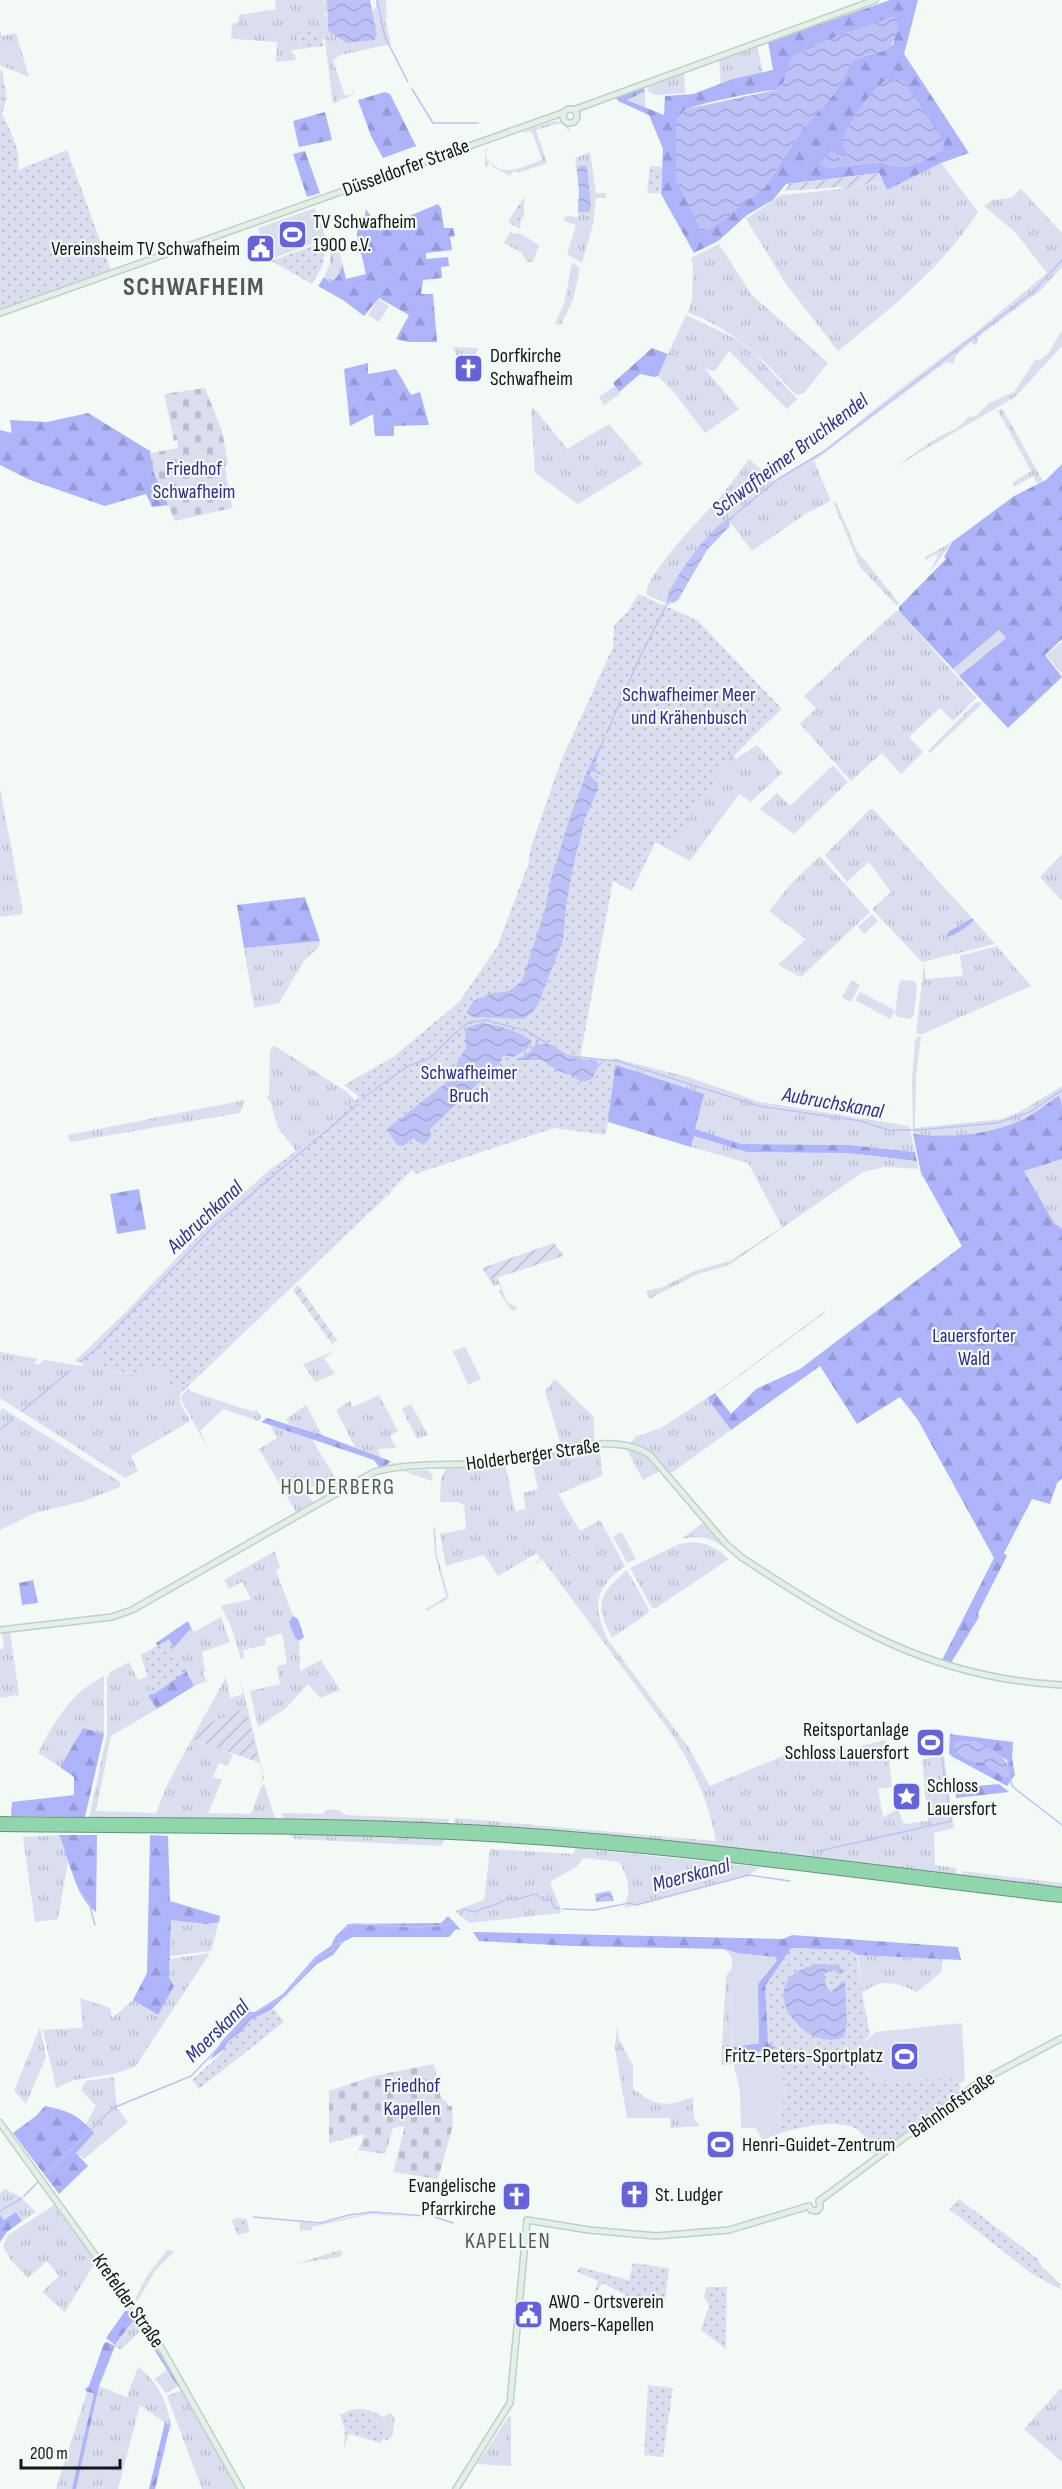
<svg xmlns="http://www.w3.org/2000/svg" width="1062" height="2489" viewBox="0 0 1062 2489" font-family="'Sofia Sans Condensed',sans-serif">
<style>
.grass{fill:url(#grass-tufts)}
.forest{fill:url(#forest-firs);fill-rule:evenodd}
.cemetery{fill:url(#cemetery-stones)}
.park{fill:url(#park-dots)}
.garden{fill:url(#garden-furrows)}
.pitch{fill:#dbdeef}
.water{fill:url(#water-waves)}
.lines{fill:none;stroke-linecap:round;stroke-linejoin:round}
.stream{stroke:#bcc2f7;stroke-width:1.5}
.secondary-casing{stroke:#c6ccc8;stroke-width:8}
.highway-casing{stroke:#659378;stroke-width:10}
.secondary{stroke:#def3e6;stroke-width:5}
.highway{stroke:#90d6ac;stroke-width:8}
.labels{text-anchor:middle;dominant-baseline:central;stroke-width:4.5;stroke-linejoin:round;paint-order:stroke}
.street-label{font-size:20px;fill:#151716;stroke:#f3f9f5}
.poi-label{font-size:20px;fill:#151716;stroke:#f3f9f5;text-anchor:start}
.park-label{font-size:20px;fill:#32298a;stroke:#f3f9f5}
.water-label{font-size:21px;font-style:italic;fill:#352c8d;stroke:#f3f9f5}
.quarter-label{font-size:22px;letter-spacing:1.5px;fill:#545956;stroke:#f3f9f5}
.district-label{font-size:26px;font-weight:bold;letter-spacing:1.5px;fill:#545956;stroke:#f3f9f5}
</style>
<defs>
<pattern id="grass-tufts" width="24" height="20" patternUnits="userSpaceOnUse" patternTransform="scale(1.5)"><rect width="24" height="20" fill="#dbdeef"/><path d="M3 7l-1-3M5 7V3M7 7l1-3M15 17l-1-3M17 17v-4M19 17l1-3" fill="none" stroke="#bbbecc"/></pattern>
<pattern id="forest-firs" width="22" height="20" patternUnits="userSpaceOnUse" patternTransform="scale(1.5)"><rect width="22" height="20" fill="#aeb4fa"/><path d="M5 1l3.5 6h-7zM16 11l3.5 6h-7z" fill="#959ad6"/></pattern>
<pattern id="cemetery-stones" width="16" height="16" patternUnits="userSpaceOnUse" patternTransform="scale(1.5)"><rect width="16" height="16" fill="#dbdeef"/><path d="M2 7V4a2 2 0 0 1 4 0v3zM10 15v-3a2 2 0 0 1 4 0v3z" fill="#bbbecc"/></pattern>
<pattern id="park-dots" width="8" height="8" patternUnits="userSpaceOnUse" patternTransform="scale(1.5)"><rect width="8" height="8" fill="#dbdeef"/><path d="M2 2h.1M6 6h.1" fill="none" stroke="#bbbecc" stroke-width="1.8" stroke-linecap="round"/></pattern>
<pattern id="garden-furrows" width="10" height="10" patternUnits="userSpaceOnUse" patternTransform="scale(1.5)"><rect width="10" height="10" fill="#dbdeef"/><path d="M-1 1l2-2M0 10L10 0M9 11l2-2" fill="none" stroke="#bbbecc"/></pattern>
<pattern id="water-waves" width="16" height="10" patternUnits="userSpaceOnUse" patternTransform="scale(1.5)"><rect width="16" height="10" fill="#bcc2f7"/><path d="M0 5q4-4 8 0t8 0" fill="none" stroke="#a1a6d3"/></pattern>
</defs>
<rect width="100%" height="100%" fill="#f3f9f5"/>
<g class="grass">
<polygon points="275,0 323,0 323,5 324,0 327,0 327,14 323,15 327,16 327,26 377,35 372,10 376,8 376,0 386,0 387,18 385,19 391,44 341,55 333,60 345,96 352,94 353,90 354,94 333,104 325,40 297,32 300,49 290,51 294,54 296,60 276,62 277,42 234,39 231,37 232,24 238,23 239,15 276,9"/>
<polygon points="868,0 768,36 766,36"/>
<polygon points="0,30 2,36 16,33 29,77 0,65"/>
<polygon points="757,46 763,72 721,84 719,60"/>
<polygon points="684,73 685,93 656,95 649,92 647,87"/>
<polygon points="645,91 645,108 627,99"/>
<path d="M554 121C562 121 570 125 571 133L561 123 536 130 547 163 518 173 516 171 511 173V176L493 167 491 162 488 163 489 166 485 167V149H488L485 153 488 162 491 161C501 178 523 167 542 160L532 132 528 131 525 134 524 131Z"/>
<polygon points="590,152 596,193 606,193 606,198 596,198 593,224 582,263 567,254 576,225 564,221 565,216 578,217 579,191 575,158"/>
<path d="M941 163 978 212C942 268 890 309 838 351L786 284 746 219 781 195 841 189 883 181 887 190Z"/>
<path d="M1021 189 1062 233V267L1042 289 978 337V342L975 345 971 342 957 354 953 364 946 362 814 461 831 501 807 513 752 551 730 522C702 543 685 574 670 605L647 595C641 578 708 511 721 496 731 484 740 471 749 459L774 481 825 450 892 395 976 332 1047 273 1015 232 984 206 992 200 1011 198Z"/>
<polygon points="511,230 513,234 520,233 539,245 533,262 527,262 522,253 504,243"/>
<path d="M719 244 751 294 828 363 804 393 796 395 794 393C761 356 734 331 688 312L692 299 693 263 691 258Z"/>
<polygon points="572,263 580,268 573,300 561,325 555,324 564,304"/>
<polygon points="686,315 736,339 754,353 795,397 796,400 787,409 729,351 715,371 705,369 739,409 705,433 676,395 658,376"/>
<path d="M1062 331V346L1015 397 895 467 938 437 957 428 969 417 976 416 989 403 1014 392 1035 360C1050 360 1053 341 1062 331Z"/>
<polygon points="453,347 477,348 478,349 476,354 455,366 457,358"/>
<polygon points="534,408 567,449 609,424 643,464 578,504 535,473 531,409"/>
<polygon points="1002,408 1043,481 1038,484 1033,476 1015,486 1012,483 1031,471 998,411"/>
<polygon points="833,502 836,502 857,551 899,603 897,606 860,567"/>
<path d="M952 542C943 553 939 562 929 572L938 556 934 555 926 560 925 557Z"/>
<polygon points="896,611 899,611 976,698 953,721 940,708 909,737 923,752 901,774 882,753 851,781 800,724 816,708 804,696"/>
<polygon points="999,630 1006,638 959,676 953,669"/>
<polygon points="1062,642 1062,674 1046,655"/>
<polygon points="980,702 982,704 930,753 928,751 975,703"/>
<polygon points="729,728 747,743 734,756 736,759 757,745 782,773 751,802 739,794 690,861 655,842"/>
<polygon points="833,765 848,782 794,834 760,809 777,793 790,806"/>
<polygon points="0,788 23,911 22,914 0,917"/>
<polygon points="870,809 873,809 972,918 948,932 946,937 949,937 974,920 995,944 922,962 872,909 891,892 869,862 847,882 825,855"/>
<polygon points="1062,854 1062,901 1040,877"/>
<polygon points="820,856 870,912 801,977 778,965 806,939 769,911 790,885"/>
<polygon points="320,941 319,947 303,962 279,1003 254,1008 244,948"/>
<polygon points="997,946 1031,986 922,1034 916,1033 924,964 926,979 963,976 960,956"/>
<path d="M918 1036H921L916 1075 915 1128 1002 1119 1021 1111 1062 1086V1106L1058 1095C1047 1103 1036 1114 1024 1119 990 1135 949 1138 913 1134L912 1081 915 1041Z"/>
<path d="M275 1046 347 1092 361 1106 111 1360 110 1371 130 1374 140 1363 165 1370 173 1384 184 1387 359 1219 409 1175 180 1394V1403L190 1421 131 1456 138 1471 125 1478 0 1398V1352L38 1359 34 1363 38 1365 44 1360 82 1366 84 1364 75 1361C103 1340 125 1313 149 1287 195 1239 242 1190 296 1151L278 1128 270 1101 267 1099 269 1094 270 1053 272 1047Z"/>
<polygon points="613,1058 688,1077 760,1102 909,1126 915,1152 849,1145 740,1144 695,1129 703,1095 613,1064"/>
<polygon points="245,1100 240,1113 70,1142 68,1135"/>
<polygon points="694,1136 747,1152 848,1153 917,1161 918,1169 885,1167 863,1172 729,1265 698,1274 649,1299 646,1291 663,1287 694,1271 730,1261 782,1227 748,1163 691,1147"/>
<polygon points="1062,1159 1062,1229 1061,1229 1054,1224 1024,1170"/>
<polygon points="498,1278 507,1302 518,1308 512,1311 498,1291 501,1289 499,1284 494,1286 490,1280"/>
<polygon points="825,1311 826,1312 715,1394 715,1393"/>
<polygon points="465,1347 481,1379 468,1385 453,1351"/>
<polygon points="337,1350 324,1358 335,1374 315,1382 303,1364"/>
<polygon points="555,1379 594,1417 594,1444 561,1445 545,1391"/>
<polygon points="189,1388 190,1391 254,1412 256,1410 262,1417 258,1421 223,1409 200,1431 210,1452 181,1400 181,1396"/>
<polygon points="379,1395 398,1431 390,1436 396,1448 378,1449 381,1458 398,1465 395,1465 355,1447 336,1410 350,1401 353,1407"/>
<polygon points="707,1398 731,1430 670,1474 649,1451 631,1443 635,1437 661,1428"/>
<polygon points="411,1404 428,1435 417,1439 402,1409"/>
<polygon points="306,1405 322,1435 289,1424 286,1419"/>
<polygon points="2,1408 120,1482 120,1487 84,1501 35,1513 0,1530 0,1412"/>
<polygon points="270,1425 311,1438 341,1487 331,1492 325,1481 305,1490 314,1504 296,1512 259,1449 277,1438"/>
<path d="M600 1448 602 1476 558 1494 580 1531 600 1520 625 1566C594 1588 592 1607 608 1640L689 1748 710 1786 785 1755 856 1747 859 1759 888 1753 892 1787 878 1789 883 1817 898 1809 904 1824 928 1821 922 1759 944 1756 954 1828 934 1833 935 1865 956 1868 957 1874 585 1833 454 1824 455 1818 716 1841C708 1800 692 1763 668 1729L542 1559 534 1566 541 1558 525 1574 540 1558 537 1553 498 1576 484 1555 446 1566 440 1534 466 1529 464 1505 458 1502H440L441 1478 446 1469 505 1464 515 1511 526 1509 523 1493 538 1489 531 1458 564 1449Z"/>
<polygon points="628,1448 648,1455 662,1470 643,1480 628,1452"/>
<polygon points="429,1470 433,1475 432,1481 403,1471"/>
<path d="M704 1522 729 1551C713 1538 701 1535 681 1539Z"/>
<polygon points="433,1527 435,1527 437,1555 449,1598 427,1611 426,1609 446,1597 435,1555"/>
<path d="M692 1542C708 1543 717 1548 729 1559L656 1608H652L630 1568 679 1544Z"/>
<polygon points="275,1551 280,1568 276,1571 293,1616 289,1622 295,1638 299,1641 300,1671 321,1660 340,1690 320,1698 308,1684 285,1709 258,1727 250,1691 280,1684 277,1666 287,1664 282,1633 265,1638 266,1645 243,1650 244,1658 241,1659 232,1629 221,1606 251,1599 242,1582 229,1589 224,1580"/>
<path d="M627 1570 649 1610 648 1613 612 1638C594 1604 599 1594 627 1570Z"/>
<polygon points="221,1617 230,1642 202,1652 205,1672 203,1673 207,1681 194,1686 185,1669 159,1688 153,1648 157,1645 161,1648 176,1642 191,1628 194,1632"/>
<polygon points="10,1631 19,1695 0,1698 0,1649 4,1648 2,1632"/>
<polygon points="144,1653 157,1689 148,1696 157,1709 111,1736 96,1811 156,1813 166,1787 192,1739 233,1754 228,1766 219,1763 213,1777 222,1780 208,1813 251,1814 261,1787 264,1784 275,1818 89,1818 107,1734 107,1679 110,1672 129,1662 138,1680 150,1675 141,1654"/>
<path d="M104 1676V1734L83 1728 60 1767 38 1753C54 1722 71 1692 104 1676Z"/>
<polygon points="240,1676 264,1778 260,1783 263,1777 246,1709 202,1726 200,1724 226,1677 230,1698 243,1694"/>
<polygon points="326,1810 339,1810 346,1815 449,1819 448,1823 283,1818 281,1813 323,1814"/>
<polygon points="290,1834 436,1839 444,1840 442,1846 294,1839"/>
<polygon points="59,1835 69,1856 58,1919 35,1922 23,1837"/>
<path d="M576 1848 760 1867 749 1875 625 1908C631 1889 629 1879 619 1862L584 1858 576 1867 550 1882 561 1910 560 1913 469 1923 455 1911 484 1900 490 1849 573 1854Z"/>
<polygon points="962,1871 1062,1883 1062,1887 962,1875"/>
<polygon points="171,1919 207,1924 219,1922 211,1951 170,1956"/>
<polygon points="724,1949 737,1953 737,1976 730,1981 733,2064 721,2065 726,1976 732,1968 732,1957"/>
<polygon points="210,1953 135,2067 113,2074 74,2080 56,2088 43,2030 83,2028 80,1998 110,2008 112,2018 133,2000 158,2015 169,1978 170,1959"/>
<path d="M858 1955 943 1959 941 1972 917 1992C894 1982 882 1978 862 1993Z"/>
<path d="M617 2026 619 2039 633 2066V2088C644 2099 658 2106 674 2103 681 2102 686 2098 693 2098L694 2119 700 2126 671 2128 670 2118H627L615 2049Z"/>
<polygon points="40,2027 46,2057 26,2104 14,2091"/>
<polygon points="114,2077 117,2108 128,2122 84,2159 76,2153 93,2133 86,2124 96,2106 81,2090 86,2081"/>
<polygon points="5,2189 19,2196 36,2212 22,2221 16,2212 4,2220 0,2215 0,2193"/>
<polygon points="54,2205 96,2261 65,2312 42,2292 59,2276 47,2261 28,2278 10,2259 3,2246 8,2235"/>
<polygon points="369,2213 424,2218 370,2214 312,2227 312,2230 300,2231 300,2222 317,2224"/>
<polygon points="168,2249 174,2252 155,2271 137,2302 136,2298 146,2277"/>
<polygon points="132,2322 140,2331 121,2350 115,2346"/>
<path d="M138 2367C160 2383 166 2402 172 2428L140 2405 118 2489H76L99 2386 127 2397Z"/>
<polygon points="168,2369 173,2375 177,2387 166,2393 155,2379"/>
<polygon points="1060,2389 1062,2390 1062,2462 1024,2429"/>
<polygon points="179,2391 183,2391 237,2489 202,2489 167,2396"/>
<polygon points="87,2392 94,2392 72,2489 56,2489"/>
<polygon points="509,2416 511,2417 511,2466 477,2464"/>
</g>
<g class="forest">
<path d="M890 0H918L904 54 969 153 941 163 887 190 879 173 786 184 773 200 747 215 718 241 694 253 661 194 663 149 649 115 618 101 616 98 644 88 645 91 627 100 664 115 665 96 693 94 733 79 773 70 768 42ZM893 17 898 20 893 45C880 56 861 53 852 62L834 94 801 131 765 187 753 194 676 131C676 123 679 116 685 110 691 105 767 89 776 90L784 82 793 56 814 48 817 44ZM843 146 943 149C924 162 904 173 882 162L828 168 840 155 841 159 848 153Z"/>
<polygon points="385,92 390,94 416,146 383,158 371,136 358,100"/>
<polygon points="325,112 332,140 299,147 293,121"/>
<polygon points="305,151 320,193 307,197 293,154"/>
<path d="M438 204 441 208 444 228H453L455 236 450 237 452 250 426 253V259L448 257 449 266 441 267 442 278 423 280 421 294H433L437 342H409L396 339 409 315 379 298 364 316 343 300 318 286 324 277 331 282C338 277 342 271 342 262L346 279 366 274 357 236 358 221H364L366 209 380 231 393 224 397 225 409 216Z"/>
<polygon points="652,348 668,354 658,376 655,377 640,374 619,392 613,383"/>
<polygon points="368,363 368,374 396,369 411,395 420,392 429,425 394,426 394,436 375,436 373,414 350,426 344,369"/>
<polygon points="88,413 150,451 154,473 170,505 152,507 146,494 105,506 30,480 0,465 0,430 12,433 10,420 47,422"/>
<polygon points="1062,464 1062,639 1045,655 1062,677 1008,728 959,676 1006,638 999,630 953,669 899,611 899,607 946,559 944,557 952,542 1014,496 1046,480"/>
<polygon points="305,897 320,941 244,948 237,905"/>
<path d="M972 918 974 920C967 927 955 936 946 937L948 932Z"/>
<polygon points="613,1064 704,1094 695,1129 741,1144 849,1145 915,1152 917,1161 848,1153 747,1152 694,1136 691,1147 605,1121"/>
<path d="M1059 1095 1062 1106V1159L1024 1171 1054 1223 1062 1229V1478L1057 1483 1050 1504 1032 1499 1004 1553 1007 1556 978 1613 979 1617 951 1663 942 1660 994 1558 918 1420 900 1397 857 1424 820 1366 731 1430 707 1398 715 1393 731 1414 756 1389 800 1369 962 1246 921 1173 913 1134C949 1138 990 1135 1024 1119 1036 1113 1048 1103 1059 1095Z"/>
<polygon points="139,1189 146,1229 117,1234 110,1194"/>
<polygon points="267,1418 322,1435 390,1461 387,1465 379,1467 374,1460 261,1422"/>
<polygon points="33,1580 38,1603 22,1605 19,1583"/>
<polygon points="293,1616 298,1619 304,1637 299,1641 295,1638 289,1622"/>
<polygon points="188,1621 191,1628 173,1649 157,1645 156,1643"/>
<polygon points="185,1669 194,1686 157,1709 148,1696"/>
<polygon points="83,1728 104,1734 85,1817 11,1816 12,1802 74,1795 74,1777 60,1767"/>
<path d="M950 1734 1013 1742 1012 1758 1015 1775 1007 1786 953 1757 949 1754ZM974 1741 1007 1760 1009 1779 984 1763 967 1759 957 1752Z"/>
<polygon points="999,1784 1009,1792 956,1798 955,1788"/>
<path d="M59 1835H97L96 1912C75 1897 70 1860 59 1835Z"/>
<polygon points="150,1835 168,1836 170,1901 220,1916 219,1922 207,1924 171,1920 169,1978 174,1986 158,2015 133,2000 147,1973"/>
<polygon points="448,1916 461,1930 456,1929 449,1937 353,1937 343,1942 333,1955 317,1964 271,2010 251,2020 241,2032 229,2041 224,2049 210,2060 221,2042 249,2012 255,2012 283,1994 315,1957 331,1946 335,1937 348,1924 441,1923"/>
<polygon points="473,1932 783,1939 792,1935 958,1947 961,1960 858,1955 848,1950 791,1948 778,2048 732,2057 733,2047 759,2043 737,1976 737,1953 724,1949 572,1946 479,1941"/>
<path d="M45 2106C69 2111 77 2114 94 2133L76 2153 88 2166 59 2194 13 2133 36 2116Z"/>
<polygon points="16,2212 22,2221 7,2232 0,2242 0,2215 4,2220"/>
<polygon points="125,2311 132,2311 180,2385 178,2387 145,2335 132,2322 115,2345 106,2338"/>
<polygon points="107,2342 115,2346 99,2386 76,2489 72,2489 94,2393 87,2392 85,2389 89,2386 104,2343"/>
<polygon points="165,2422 170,2426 155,2489 149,2489"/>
</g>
<g class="cemetery">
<path d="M331 252 340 253C343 265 341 274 332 282L324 277 330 264Z"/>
<polygon points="205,388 222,431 228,463 225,467 232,508 175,521 154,473 150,453 150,451 151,453 178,448 177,440 174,441 164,394"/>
<polygon points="434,2064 441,2098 447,2102 448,2106 452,2106 453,2125 438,2179 393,2172 405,2126 393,2128 385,2154 359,2150 355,2157 365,2134 329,2143 329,2091 374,2076"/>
</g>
<g class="park">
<polygon points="297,32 320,32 324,46 300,49"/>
<path d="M0 70 2 71 7 98 2 114C11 132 21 149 18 170L67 150 111 270 0 309Z"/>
<polygon points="650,166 663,167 660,193 647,193"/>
<polygon points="524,197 524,217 521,218 520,229 508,222"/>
<polygon points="326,241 323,265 312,284 271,261"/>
<polygon points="638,594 697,620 782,709 731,757 668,847 656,841 632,891 613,881 580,1058 616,1061 606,1135 554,1128 415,1174 412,1170 183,1388 170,1384 163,1370 144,1366 141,1376 92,1367 101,1360 96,1354 85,1364 75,1361 133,1305 204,1230 268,1171 300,1148 359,1097 344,1085 393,1057 459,1002 497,947 528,865 531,847 561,761 613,647 614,625 629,610"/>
<polygon points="169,1639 173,1647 169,1651 185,1672 153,1695 141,1655"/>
<path d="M791 1948 848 1950 857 1955 862 1993 870 2034C857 2050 857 2061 870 2078L886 2084 927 2079H955L963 2090 898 2140 872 2154C869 2148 866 2138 862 2133 846 2117 803 2126 784 2132 776 2118 777 2111 786 2098L778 2049 768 2043 765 1986Z"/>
<polygon points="274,2009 284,2022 199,2089 192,2080 220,2055 229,2041 241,2032 251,2020"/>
<polygon points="959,2199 1038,2259 1041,2266 1061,2285 1060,2289 1032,2274 949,2209"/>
<polygon points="239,2218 247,2219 249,2232 237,2235 232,2220"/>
<polygon points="341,2250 342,2255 339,2257 295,2264"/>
<polygon points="633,2263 669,2268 664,2310 654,2304 651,2308 602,2283 597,2291 595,2290 598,2281 577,2272 580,2267 629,2280"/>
<polygon points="707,2287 727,2287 726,2349 701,2330 709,2306 704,2296"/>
<polygon points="648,2385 673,2388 663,2457 644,2455"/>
<polygon points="364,2409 380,2414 381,2416 373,2414 393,2420 384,2417 392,2413 392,2416 395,2417 392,2437 387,2440 382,2439 381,2443 349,2434 344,2447 345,2431 340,2415 351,2410"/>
</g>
<g class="garden">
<polygon points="879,173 883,181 841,189 841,187 785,191 789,184"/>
<polygon points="554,1243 564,1256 490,1280 482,1268"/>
<polygon points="298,1285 337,1340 332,1344 293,1290"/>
<polygon points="246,1708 260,1763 192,1739 200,1724 202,1726"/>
</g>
<g class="pitch">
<polygon points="315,208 326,239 268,260 260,255 255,243 262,240 258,228"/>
<polygon points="378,299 389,306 379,322 368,315"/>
<polygon points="615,386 620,394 604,405 599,397"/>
<polygon points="872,914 878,921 864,934 858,927"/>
<polygon points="852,980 860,985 851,1002 842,997"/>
<polygon points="901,980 914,981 917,985 914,1015 910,1019 898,1017 895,1014 899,984"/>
<polygon points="860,992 895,1010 890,1019 855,1000"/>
<polygon points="622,1532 636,1559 627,1563 613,1536"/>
<polygon points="595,1537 598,1537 603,1547 574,1563 568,1552"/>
<polygon points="886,1740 888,1753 859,1759 856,1747"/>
<polygon points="839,1748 842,1765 781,1778 777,1758 785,1755"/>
<polygon points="737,1953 776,1957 777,1961 758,1984 759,2043 733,2047 730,1981 737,1976"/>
<polygon points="962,2023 965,2081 959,2084 955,2079 927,2079 886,2084 870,2078 862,2066 859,2052 863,2043 876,2032"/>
<path d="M778 2048 786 2098C777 2111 776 2118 784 2132L762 2140 756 2128H741L740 2091 732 2057Z"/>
<polygon points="373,2414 393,2420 390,2430 370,2425"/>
</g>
<g class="water">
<polygon points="327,0 370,0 377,35 374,40 347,43 328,31"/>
<path d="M893 16 898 20V27L891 47C879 56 862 52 852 62L834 94 801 131 765 187 719 224 702 234 676 179V123L677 118 686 109 776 90 784 82 793 56 814 48 817 44Z"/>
<path d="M888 79 904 81 944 142 943 149C924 162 905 174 882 162L828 168 819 164 831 150 835 151 841 159 848 153C846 151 843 148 843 145 840 130 875 85 888 79Z"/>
<polygon points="583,165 587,166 591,208 589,212 578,212 579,191 577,167"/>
<path d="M727 520 730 523 729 527 707 550 678 600 673 603 667 601C668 585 711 526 727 520Z"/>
<polygon points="607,732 595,764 596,770 605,776 592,771 589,775 598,783 598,789 585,819 574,863 566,905 563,940 539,1002 532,1013 522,1019 472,1017 467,1012 473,1001 493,993 509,991 522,981 545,910 551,879 570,817 588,769"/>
<path d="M480 1023C491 1023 526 1033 532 1042L527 1049 513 1057 503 1055 500 1063 430 1129 431 1135 426 1143 417 1142 414 1138 403 1146 397 1145 387 1129 447 1082 466 1047 465 1029Z"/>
<polygon points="537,1042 541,1045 548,1043 567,1057 597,1061 599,1065 592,1079 581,1082 574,1076 558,1071 542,1060 516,1060 530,1052"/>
<path d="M963 1740C981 1741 1016 1757 1009 1779L988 1768 984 1763C972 1763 963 1757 954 1749L955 1743Z"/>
<polygon points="608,1891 611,1892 614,1901 596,1902 595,1894"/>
<path d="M816 1964 839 1965 843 1972 841 1974 832 1970 824 1974 826 1986 831 1992 842 1982H845L847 2023 844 2037C807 2053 759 1994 798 1971 804 1968 811 1966 816 1964Z"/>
</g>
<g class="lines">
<g class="stream">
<polyline points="377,0 385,37 408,82"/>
<polyline points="412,89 433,123 478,123"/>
<polyline points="728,520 778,479 823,452 1034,291 1062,260"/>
<polyline points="607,732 639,659 668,602"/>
<polyline points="599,1065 605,1060"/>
<polyline points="363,1098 408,1066 428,1059 462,1027 470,1022 486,1020 527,1031 568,1056 617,1061 759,1106 861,1121 888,1130 919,1130 997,1123 1030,1112 1062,1090"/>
<polyline points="80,1362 96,1349 214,1226 358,1104"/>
<polyline points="22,1411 71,1370"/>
<polyline points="1,1429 13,1419"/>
<polyline points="1009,1777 1013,1787 1062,1825"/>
<polyline points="819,1851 951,1821 942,1758"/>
<polyline points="80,1891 89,1903 95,1925"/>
<polyline points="563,1909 594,1910 629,1903 636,1905 749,1875 790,1881"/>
<path d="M461 1911 464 1909 475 1912C485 1906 499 1906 508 1898L514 1900 536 1894 543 1900H550L555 1908H560"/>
<polyline points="342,1931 353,1924 418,1927 448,1925 453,1921"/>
<polyline points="45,2175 113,2108 191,2076 249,2016 286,1995 316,1958 333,1950 333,1945 341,1943 339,1938"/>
<polyline points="24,2196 39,2181"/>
<polyline points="0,2211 22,2198"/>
<polyline points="254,2217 320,2223 349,2215 373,2212 425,2216"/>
<polyline points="435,2217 453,2223"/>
</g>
<defs>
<g id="secondary">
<circle cx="570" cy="116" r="7"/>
<polyline points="573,110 875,0"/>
<polyline points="0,313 565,112"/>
<path d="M0 1630 112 1617 132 1610 374 1472C410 1462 451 1466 488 1463 533 1459 610 1427 650 1455L726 1544 741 1557C844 1625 934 1679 1062 1685"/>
<polyline points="0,2123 158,2342 241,2489"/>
<polyline points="819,2201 979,2082 1062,2038"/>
<polyline points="809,2206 811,2210 817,2211 820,2207 819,2201"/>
<polyline points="456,2489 510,2403 527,2220 589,2230 656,2236 729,2230 809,2206"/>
</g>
<g id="highway">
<path d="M0 1821C162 1823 325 1821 487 1830 679 1842 871 1869 1062 1892"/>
<path d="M0 1827C178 1829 357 1827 535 1840 711 1852 887 1878 1062 1898"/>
</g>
</defs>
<use href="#secondary" class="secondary-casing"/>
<use href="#highway" class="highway-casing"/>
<use href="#secondary" class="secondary"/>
<use href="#highway" class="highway"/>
</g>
<defs>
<symbol id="stadium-square" viewBox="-11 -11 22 22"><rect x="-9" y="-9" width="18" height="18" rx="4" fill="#6563dc" stroke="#f3f9f5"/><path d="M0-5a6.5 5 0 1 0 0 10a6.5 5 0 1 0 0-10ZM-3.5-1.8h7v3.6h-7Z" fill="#fff"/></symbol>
<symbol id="civic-square" viewBox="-11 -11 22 22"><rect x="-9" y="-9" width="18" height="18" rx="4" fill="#6563dc" stroke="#f3f9f5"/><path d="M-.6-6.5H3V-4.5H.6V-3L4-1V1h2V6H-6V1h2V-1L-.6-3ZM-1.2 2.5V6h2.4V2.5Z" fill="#fff"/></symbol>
<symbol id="church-square" viewBox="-11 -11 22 22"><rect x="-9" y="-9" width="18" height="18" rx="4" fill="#6563dc" stroke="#f3f9f5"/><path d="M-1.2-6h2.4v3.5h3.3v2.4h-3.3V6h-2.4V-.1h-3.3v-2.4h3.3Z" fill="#fff"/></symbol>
<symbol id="sight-square" viewBox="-11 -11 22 22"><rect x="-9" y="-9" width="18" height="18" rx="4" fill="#6563dc" stroke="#f3f9f5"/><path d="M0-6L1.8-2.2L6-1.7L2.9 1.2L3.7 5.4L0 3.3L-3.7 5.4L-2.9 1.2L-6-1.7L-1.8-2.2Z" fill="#fff"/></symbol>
</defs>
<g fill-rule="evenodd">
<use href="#stadium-square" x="276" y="218" width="33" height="33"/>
<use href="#civic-square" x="244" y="232" width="33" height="33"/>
<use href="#church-square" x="452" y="352" width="33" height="33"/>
<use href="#stadium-square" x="914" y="1726" width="33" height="33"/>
<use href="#sight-square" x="890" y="1780" width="33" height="33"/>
<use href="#stadium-square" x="888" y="2040" width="33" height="33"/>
<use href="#stadium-square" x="704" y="2128" width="33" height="33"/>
<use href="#church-square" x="618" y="2178" width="33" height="33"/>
<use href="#church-square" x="500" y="2180" width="33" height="33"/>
<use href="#civic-square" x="512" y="2298" width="33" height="33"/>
</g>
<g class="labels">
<g class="street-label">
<text transform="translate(406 168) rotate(-20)">Düsseldorfer Straße</text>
<text transform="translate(533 1455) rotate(-8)">Holderberger Straße</text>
<text transform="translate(952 2105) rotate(-35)">Bahnhofstraße</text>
<text transform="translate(128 2301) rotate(55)">Krefelder Straße</text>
</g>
<g class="poi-label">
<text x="313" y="222">TV Schwafheim<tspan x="313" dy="23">1900 e.V.</tspan></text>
<text x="240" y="249" text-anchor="end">Vereinsheim TV Schwafheim</text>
<text x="490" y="356">Dorfkirche<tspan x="490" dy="23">Schwafheim</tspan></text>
<text x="909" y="1730" text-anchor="end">Reitsportanlage<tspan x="909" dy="23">Schloss Lauersfort</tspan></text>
<text x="927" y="1786">Schloss<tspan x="927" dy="23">Lauersfort</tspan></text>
<text x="883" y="2056" text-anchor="end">Fritz-Peters-Sportplatz</text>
<text x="742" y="2145">Henri-Guidet-Zentrum</text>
<text x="496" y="2186" text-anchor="end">Evangelische<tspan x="496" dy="23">Pfarrkirche</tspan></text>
<text x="655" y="2195">St. Ludger</text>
<text x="549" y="2302">AWO - Ortsverein<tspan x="549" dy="23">Moers-Kapellen</tspan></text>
</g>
<g class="park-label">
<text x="194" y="469">Friedhof<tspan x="194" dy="23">Schwafheim</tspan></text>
<text x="689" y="695">Schwafheimer Meer<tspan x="689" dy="23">und Krähenbusch</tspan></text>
<text x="469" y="1073">Schwafheimer<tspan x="469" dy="23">Bruch</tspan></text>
<text x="974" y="1336">Lauersforter<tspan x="974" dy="23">Wald</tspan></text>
<text x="412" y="2086">Friedhof<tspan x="412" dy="23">Kapellen</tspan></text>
</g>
<g class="water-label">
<text transform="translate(790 455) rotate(-37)">Schwafheimer Bruchkendel</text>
<text transform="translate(833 1103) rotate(10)">Aubruchskanal</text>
<text transform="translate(205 1217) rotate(-43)">Aubruchkanal</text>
<text transform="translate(691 1875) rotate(-15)">Moerskanal</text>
<text transform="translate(217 2031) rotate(-44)">Moerskanal</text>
</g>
<g class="quarter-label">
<text x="338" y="1487">HOLDERBERG</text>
<text x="508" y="2241">KAPELLEN</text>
</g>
<g class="district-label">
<text x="194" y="287">SCHWAFHEIM</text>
</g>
</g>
<path d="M21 2459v9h99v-9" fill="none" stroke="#151716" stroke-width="3"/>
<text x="30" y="2459" font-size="18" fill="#151716" stroke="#f3f9f5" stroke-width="4.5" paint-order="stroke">200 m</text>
</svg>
